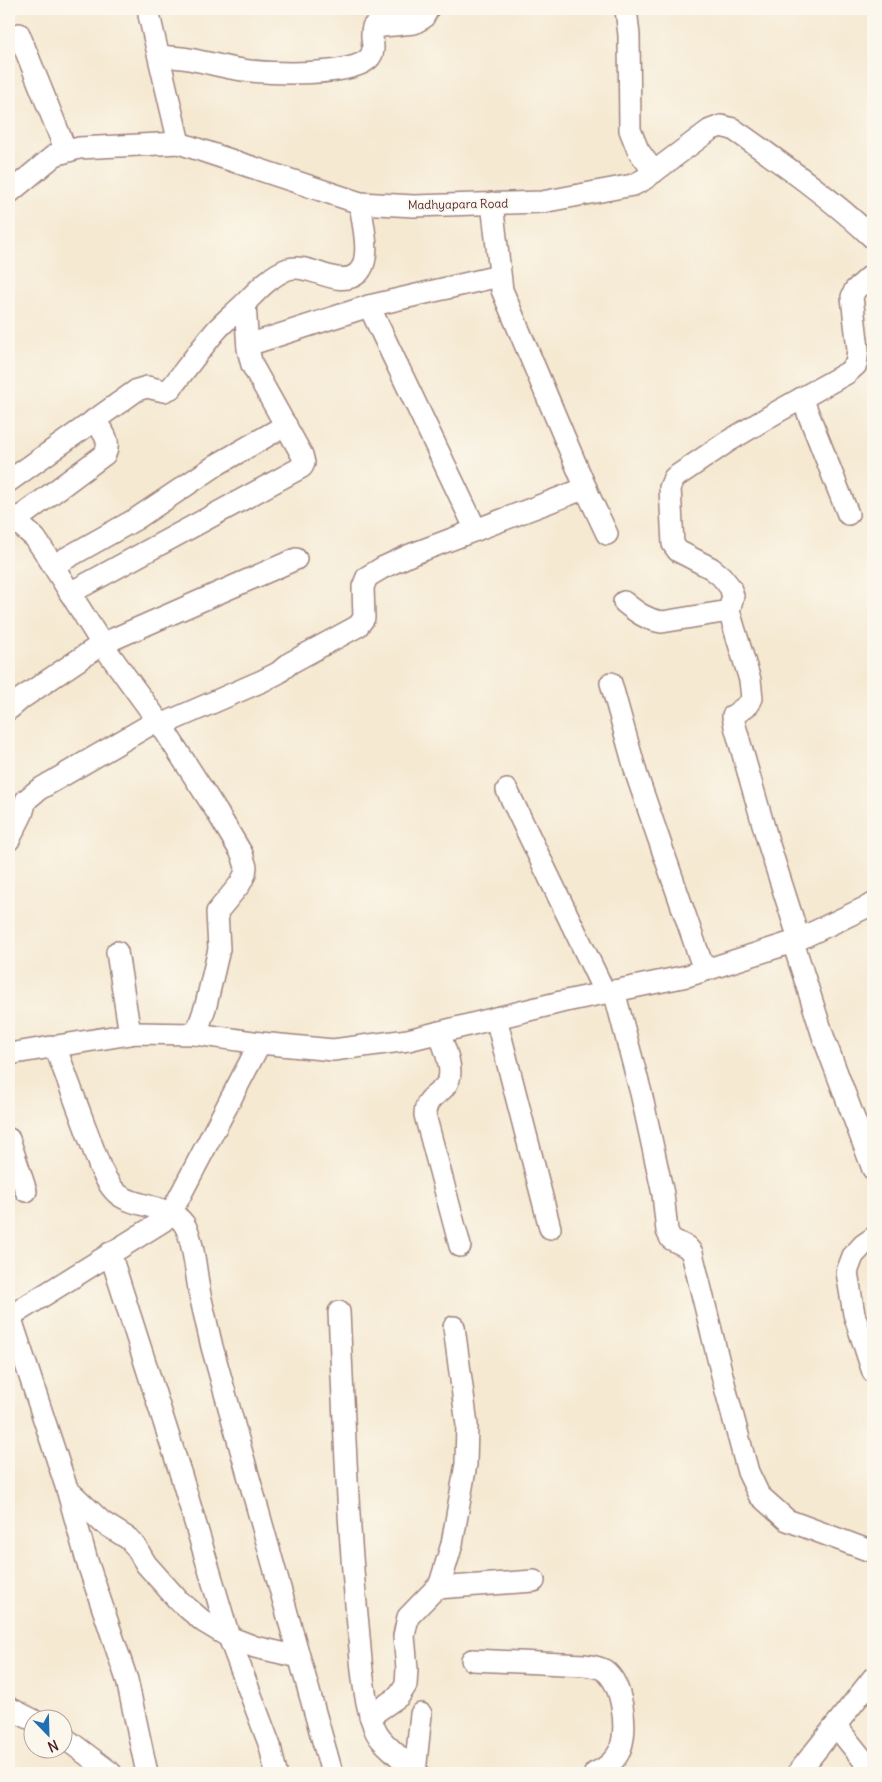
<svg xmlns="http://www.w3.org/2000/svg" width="882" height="1782" viewBox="0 0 882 1782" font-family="Delius,sans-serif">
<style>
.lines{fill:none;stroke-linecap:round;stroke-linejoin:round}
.minor-casing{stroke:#a0847e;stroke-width:24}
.minor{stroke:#fff;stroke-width:21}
.labels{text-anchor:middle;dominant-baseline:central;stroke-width:4;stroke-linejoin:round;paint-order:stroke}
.street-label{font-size:12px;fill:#4a1f2b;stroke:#fbf7ec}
</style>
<rect width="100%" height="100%" fill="#fbf7ec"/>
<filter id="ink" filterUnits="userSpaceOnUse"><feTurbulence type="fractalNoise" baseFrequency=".02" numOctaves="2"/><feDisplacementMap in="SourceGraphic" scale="10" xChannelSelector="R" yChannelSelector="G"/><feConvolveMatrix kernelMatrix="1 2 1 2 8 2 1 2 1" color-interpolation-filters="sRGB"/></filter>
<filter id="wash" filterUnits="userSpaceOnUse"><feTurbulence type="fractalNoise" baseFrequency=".0096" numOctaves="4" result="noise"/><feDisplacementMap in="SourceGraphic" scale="20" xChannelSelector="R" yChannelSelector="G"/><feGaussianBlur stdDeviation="1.12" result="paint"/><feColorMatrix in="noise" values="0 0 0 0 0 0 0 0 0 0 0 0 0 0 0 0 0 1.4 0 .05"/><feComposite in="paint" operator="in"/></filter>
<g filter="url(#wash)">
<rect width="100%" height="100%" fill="#f5e9d2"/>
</g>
<g filter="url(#ink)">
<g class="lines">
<defs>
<g id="minor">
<polyline points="152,9 149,15 179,143"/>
<polyline points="626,9 629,35 630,130 638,150 654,172"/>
<polyline points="19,34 66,151"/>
<path d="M159 56C170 57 182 57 194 60 210 63 226 68 243 70 267 74 356 77 370 57 377 48 369 37 373 27L414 23 423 18 427 11 426 9"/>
<path d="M9 193 55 155 79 148 179 143 360 203 414 206 542 202 633 185 643 180 710 130 721 126 733 129C781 163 830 197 873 238"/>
<polyline points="492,203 502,290 590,498 607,534"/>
<polyline points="369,306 476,530"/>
<polyline points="248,345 369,306 499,276"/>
<polyline points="802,398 848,514"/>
<path d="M9 481 137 390 147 387 164 391 171 388C185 370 199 351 214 333 222 323 234 314 244 304 256 292 271 275 288 269 309 262 339 290 358 273 373 258 362 222 360 203"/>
<polyline points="9,515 35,538 44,551 102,644 161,725 217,812 242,854 246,867 245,874 240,884 217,912 219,949 206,1005 196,1034"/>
<path d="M15 521 105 454C112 440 102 431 94 420"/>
<polyline points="54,565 136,519 218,464 286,425"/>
<polyline points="70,593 302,467 304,463 302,455 252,365 248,349 245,304"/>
<path d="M624 602C636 612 647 620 662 622L729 611"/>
<polyline points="611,683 637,776 704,970"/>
<polyline points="9,709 22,698 102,644 296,559"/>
<polyline points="161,725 262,681 278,673 290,663 358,626 364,618 363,587 367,577 382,568 410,555 586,488"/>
<polyline points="507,790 605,993"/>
<polyline points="9,840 22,814 26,800 38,790 158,720"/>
<polyline points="799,939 769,845 735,726 733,716 749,704 752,698 750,680 729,611 733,596 730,587 721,576 711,568 678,551 673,544 670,488 674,478 727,442 777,412 847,373 856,365 858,349 852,297 855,290 873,274"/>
<polyline points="793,942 823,1036 873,1169"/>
<polyline points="117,952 130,1034"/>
<polyline points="614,991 641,1093 663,1194 667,1231 671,1239 687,1247 692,1253 726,1391 748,1472 759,1495 787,1520 873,1552"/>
<polyline points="496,1018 550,1228"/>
<path d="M439 1032C443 1045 453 1065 449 1079 443 1096 425 1094 425 1115L460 1246"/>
<path d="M55 1046 100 1167C105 1177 110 1188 119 1195 137 1208 171 1205 184 1224 194 1239 196 1276 200 1295 204 1312 208 1330 212 1347L332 1773"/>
<polyline points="9,1054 136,1033 196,1034 260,1043 333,1050 408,1040 561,1002 687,976 793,942 873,904"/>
<polyline points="9,1139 26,1191"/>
<polyline points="873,1238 863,1245 853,1256 847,1272 854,1314 873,1372"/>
<polyline points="110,1253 181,1475 229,1637 270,1746 276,1773"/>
<path d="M339 1312C344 1413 347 1514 357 1615 361 1652 361 1691 374 1727 380 1746 403 1754 411 1773"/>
<polyline points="10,1316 67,1489 87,1561 127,1680 147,1773"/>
<polyline points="9,1317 163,1221 171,1213 260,1043"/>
<polyline points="67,1489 102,1522 129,1539 136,1547 146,1564 178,1600 204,1622 229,1637 255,1647 299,1657"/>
<polyline points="437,1588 534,1581"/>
<path d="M472 1660 585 1665C591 1666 599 1667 604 1670 623 1684 628 1728 620 1750 616 1760 605 1769 595 1773"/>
<polyline points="9,1708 33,1720"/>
<polyline points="370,1716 399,1696 406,1685 407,1669 404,1636 408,1617 440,1584 452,1544 466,1464 467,1425 454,1327"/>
<polyline points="836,1726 873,1772"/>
<polyline points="62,1736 111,1773"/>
<polyline points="415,1773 421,1714"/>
<polyline points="798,1773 873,1678"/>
</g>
</defs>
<use href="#minor" class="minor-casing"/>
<use href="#minor" class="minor"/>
</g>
</g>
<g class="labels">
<g class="street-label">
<text transform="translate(458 204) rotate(-1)">Madhyapara Road</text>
</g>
</g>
<rect width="882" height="1782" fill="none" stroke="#fbf7ec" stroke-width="30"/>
<g transform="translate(48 1734) rotate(157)"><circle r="24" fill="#fbf7ec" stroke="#b4a19f"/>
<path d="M0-4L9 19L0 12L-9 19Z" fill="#1f6fb2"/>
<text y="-8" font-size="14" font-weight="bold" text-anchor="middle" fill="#4a1f2b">N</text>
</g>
</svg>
